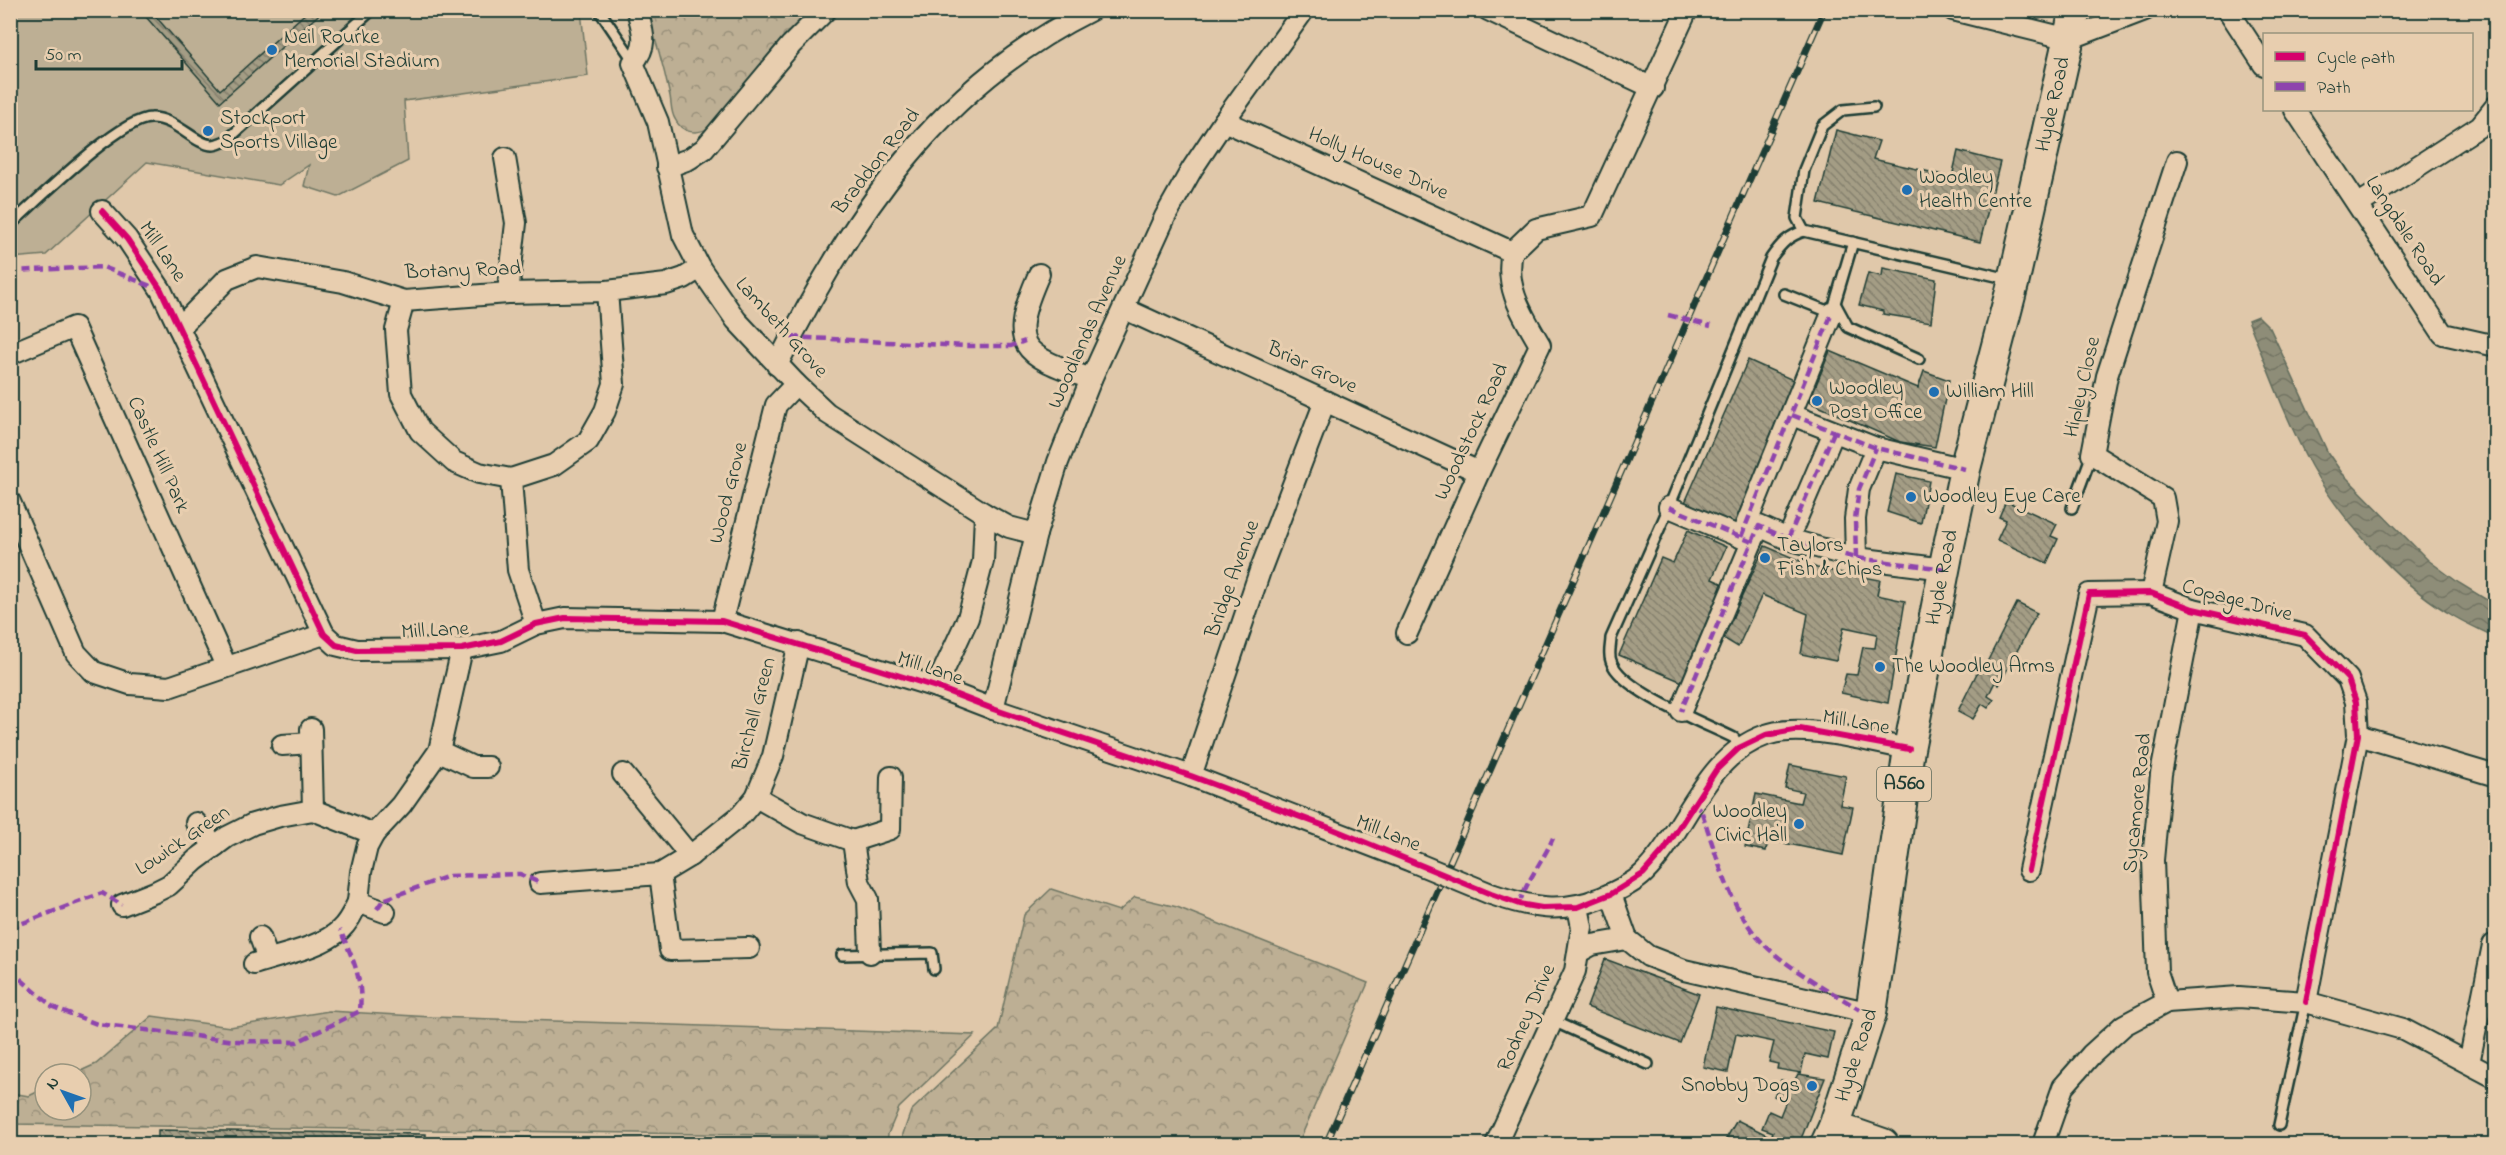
<svg xmlns="http://www.w3.org/2000/svg" width="2506" height="1155" viewBox="0 0 2506 1155" font-family="'Indie Flower',sans-serif">
<style>
.forest{fill:url(#forest-crowns);stroke:#6e7664;stroke-width:1.5}
.garden{fill:#bdaf94;stroke:#6e7664;stroke-width:1.5}
.water{fill:url(#water-waves);stroke:#626d5d;stroke-width:1.5}
.building{fill:url(#building-back-hatch);stroke:#1f3d34;stroke-width:1.5}
.lines{fill:none;stroke-linecap:round;stroke-linejoin:round}
.lane-casing{stroke:#1f3d34;stroke-width:14}
.street-casing{stroke:#1f3d34;stroke-width:24}
.primary-casing{stroke:#1f3d34;stroke-width:34}
.lane{stroke:#e8ceaf;stroke-width:9}
.street{stroke:#e8ceaf;stroke-width:20}
.primary{stroke:#e8ceaf;stroke-width:30}
.rail-casing{stroke:#1f3d34;stroke-width:7}
.rail{stroke:#e8ceaf;stroke-width:4.5;stroke-dasharray:14;stroke-linecap:butt}
.street-bridge-casing{stroke:#1f3d34;stroke-width:24;stroke-linecap:butt}
.street-bridge{stroke:#e8ceaf;stroke-width:20}
.quiet{stroke:#8e44ad;stroke-width:4.5;stroke-dasharray:9 4.5;stroke-linecap:butt}
.cycleway-casing{stroke:#e8ceaf;stroke-width:10}
.cycleway{stroke:#d6006c;stroke-width:6}
.poi-dot{fill:#1f6fb2;stroke:#e8ceaf;stroke-width:2}
.labels{text-anchor:middle;dominant-baseline:central;stroke-width:6;stroke-linejoin:round;paint-order:stroke}
.shield{fill:#e8ceaf;stroke:#5b6859;stroke-width:1.5}
.shield-label{font-size:20px;font-weight:bold;fill:#1f3d34}
.poi-label{font-size:21px;fill:#1f3d34;stroke:#e8ceaf;text-anchor:start}
.street-label{font-size:21px;fill:#1f3d34;stroke:#e8ceaf}
</style>
<defs>
<pattern id="forest-crowns" width="20" height="18" patternUnits="userSpaceOnUse" patternTransform="scale(1.5)"><rect width="20" height="18" fill="#bdaf94"/><path d="M2 6a3 3 0 1 1 6 0M12 15a3 3 0 1 1 6 0" fill="none" stroke="#99907a"/></pattern>
<pattern id="water-waves" width="16" height="10" patternUnits="userSpaceOnUse" patternTransform="scale(1.5)"><rect width="16" height="10" fill="#8e8d78"/><path d="M0 5q4-4 8 0t8 0" fill="none" stroke="#737463"/></pattern>
<pattern id="building-back-hatch" width="6" height="6" patternUnits="userSpaceOnUse" patternTransform="scale(1.5)"><rect width="6" height="6" fill="#a49d85"/><path d="M-1 5l2 2M0 0l6 6M5-1l2 2" fill="none" stroke="#85816e"/></pattern>
</defs>
<rect width="100%" height="100%" fill="#e0c8aa"/>
<filter id="ink" filterUnits="userSpaceOnUse"><feTurbulence type="fractalNoise" baseFrequency=".0167" numOctaves="2"/><feDisplacementMap in="SourceGraphic" scale="12" xChannelSelector="R" yChannelSelector="G"/><feConvolveMatrix kernelMatrix="1 2 1 2 8 2 1 2 1" color-interpolation-filters="sRGB"/></filter>
<g filter="url(#ink)">
<g class="forest">
<path d="M646 11H812L758 69 710 127C698 135 682 134 675 119 670 111 672 101 669 92 663 64 655 37 646 11Z"/>
<polygon points="1051,889 1119,911 1135,897 1177,907 1368,983 1298,1144 902,1144 903,1134 911,1111 998,1029 1024,915"/>
<polygon points="329,1011 432,1017 975,1035 899,1108 888,1134 887,1144 850,1144 849,1136 11,1124 11,1093 29,1096 45,1088 45,1110 81,1110 81,1074 74,1074 96,1064 152,1016 230,1027"/>
</g>
<polygon class="garden" points="11,11 581,11 588,76 404,101 408,161 338,197 304,186 309,165 279,185 147,162 46,255 11,258"/>
<path class="water" d="M2258 316 2270 328 2328 453 2342 473 2428 560 2459 583 2495 605V637C2479 629 2462 622 2447 612 2396 581 2340 518 2311 466 2286 420 2268 369 2248 320Z"/>
<g class="building">
<polygon points="140,10 150,10 220,90 309,10 324,10 220,102"/>
<polygon points="1836,130 1879,141 1873,159 1952,177 1958,151 2000,162 1980,242 1818,203"/>
<polygon points="1883,268 1936,279 1931,322 1883,314 1883,311 1859,305 1868,273 1882,276"/>
<polygon points="1830,351 1918,388 1924,371 1949,380 1935,447 1900,442 1809,402"/>
<polygon points="1748,360 1804,385 1739,532 1683,507"/>
<polygon points="1896,474 1929,481 1921,523 1887,512"/>
<polygon points="2006,501 2057,524 2051,536 2058,539 2047,563 1997,540 2006,520 1999,517"/>
<polygon points="1688,530 1726,547 1712,579 1730,587 1687,684 1619,655 1661,558 1673,563"/>
<polygon points="1765,546 1817,568 1880,580 1877,595 1905,601 1888,703 1841,693 1846,674 1857,675 1863,647 1875,648 1877,634 1844,627 1836,661 1801,654 1808,614 1762,595 1738,647 1723,638"/>
<polygon points="2017,603 2037,613 1999,685 1995,682 1988,696 1994,700 1988,708 1982,704 1973,719 1958,711 1978,671 1982,672"/>
<polygon points="1790,765 1846,776 1840,805 1853,807 1843,855 1768,840 1766,851 1745,847 1756,794 1800,803 1803,792 1785,788"/>
<polygon points="1605,959 1699,994 1680,1043 1587,1007"/>
<polygon points="1716,1007 1834,1032 1828,1059 1805,1054 1801,1073 1777,1069 1778,1064 1769,1062 1774,1042 1736,1034 1728,1072 1703,1067"/>
<polygon points="1798,1074 1825,1078 1799,1144 1723,1144 1737,1120 1771,1137 1773,1132 1762,1128 1769,1111 1780,1116 1786,1101 1774,1096 1781,1080 1793,1083"/>
<polygon points="158,1130 426,1134 426,1144 158,1144"/>
<polygon points="442,1136 639,1140 639,1144 442,1144"/>
</g>
<g class="lines">
<defs>
<g id="lane">
<polyline points="599,10 629,54 633,63"/>
<polyline points="1874,107 1843,110 1822,126 1804,170 1797,218 1804,231 2009,279"/>
<path d="M10 225C37 201 120 118 151 118 175 117 195 145 213 145 217 145 222 142 226 141L372 10"/>
<polyline points="1784,294 1832,313 1853,242"/>
<polyline points="1836,305 1848,327 1919,359"/>
<polyline points="2072,508 2092,454"/>
<path d="M1739 748 1734 738C1704 723 1621 691 1611 661 1608 654 1611 645 1611 638L1669 507 1771 258C1781 244 1788 236 1804 231"/>
<polyline points="842,955 932,953 934,969"/>
<polyline points="1553,1021 1648,1064"/>
<polyline points="2279,1125 2306,1002"/>
</g>
<g id="street">
<path d="M637 10C643 32 649 45 633 63L658 122 683 235 700 268 736 320 796 384 827 413 985 514 1009 527 1036 534"/>
<polyline points="1488,10 1653,88"/>
<polyline points="1953,10 2069,39 2145,10"/>
<polyline points="2228,10 2264,65"/>
<polyline points="2295,110 2443,334 2496,346"/>
<polyline points="1224,121 1512,252"/>
<polyline points="505,158 516,223 508,293"/>
<polyline points="667,167 689,159 704,149 791,45 826,10"/>
<polyline points="2359,204 2480,126 2496,106"/>
<polyline points="102,211 127,239 161,290 324,634 336,645 357,650 462,649 501,641 536,624 565,618 722,621 936,687 993,709 1191,776 1411,861"/>
<polyline points="1512,252 1536,229 1592,216 1687,10"/>
<path d="M1039 274C1007 347 1020 354 1091 379"/>
<polyline points="404,301 396,330 401,394 420,431 454,462 479,473 511,479 554,465 588,441 605,411 614,384 607,291"/>
<polyline points="1125,309 1479,472"/>
<polyline points="179,328 227,279 257,267 343,282 404,301 508,293 607,291 666,284 684,278 700,268"/>
<polyline points="10,354 74,327 226,666"/>
<path d="M777 365C851 217 938 86 1091 10"/>
<polyline points="1792,415 1876,448 1965,469"/>
<polyline points="511,479 518,570 536,624"/>
<polyline points="10,502 76,653 94,672 130,684 169,687 324,634"/>
<polyline points="1669,507 1752,542 1681,711"/>
<polyline points="1741,537 1832,313"/>
<polyline points="1788,539 1834,432"/>
<polyline points="1752,542 1759,526 1788,539 1856,558 1945,569"/>
<polyline points="1856,558 1855,519 1859,489 1876,448"/>
<polyline points="2151,593 2167,521 2163,498 2092,454 2107,376 2177,161"/>
<polyline points="722,621 776,405 796,384"/>
<path d="M1407 633 1479 472 1540 345C1523 315 1504 288 1512 252"/>
<polyline points="936,687 968,618 983,561 985,514"/>
<polyline points="993,709 1036,534 1058,462 1091,379 1165,217 1192,169 1224,121 1304,10"/>
<polyline points="311,729 313,810"/>
<polyline points="2358,735 2496,776"/>
<polyline points="282,745 311,743"/>
<polyline points="439,751 473,767 488,767"/>
<polyline points="623,774 690,856"/>
<polyline points="1191,776 1260,571 1325,401"/>
<polyline points="756,797 802,823 853,841 859,882 868,899 870,953"/>
<polyline points="196,823 215,846"/>
<polyline points="853,841 890,829 891,777"/>
<polyline points="2029,870 2089,594 2151,593 2193,609 2305,635 2348,679 2356,702 2358,735 2306,1002"/>
<polyline points="660,874 670,950 749,948"/>
<polyline points="540,883 660,874 690,856 741,815 756,797 773,756 799,643"/>
<path d="M1491 894C1532 908 1560 914 1601 898 1615 892 1634 883 1644 873 1687 830 1703 757 1766 735 1804 722 1869 742 1909 749"/>
<polyline points="1611,894 1627,939 1648,956 1684,970 1871,1013"/>
<polyline points="122,905 155,892 169,885 196,860 227,837 253,824 280,816 313,810 374,834"/>
<polyline points="385,912 358,902 361,872 367,847 374,834 401,805 439,751 462,649"/>
<polyline points="260,937 268,959"/>
<polyline points="1579,952 1592,945 1627,939"/>
<path d="M254 964C279 955 321 948 340 930 349 922 353 912 358 902"/>
<polyline points="2167,1002 2157,972 2153,860 2161,774 2193,609"/>
<polyline points="2469,1063 2493,945"/>
<polyline points="1496,1144 1575,971 1582,927 1578,907"/>
<polyline points="2043,1144 2063,1087 2091,1055 2124,1025 2167,1002 2239,997 2306,1002 2403,1029 2496,1078"/>
</g>
<g id="primary">
<polyline points="1834,1127 1883,1144"/>
<path id="s1" d="M1826 1144 1834 1127 1871 1013 1909 749 1947 555 1965 469 2014 280 2075 10"/>
</g>
</defs>
<use href="#lane" class="lane-casing"/>
<use href="#street" class="street-casing"/>
<use href="#primary" class="primary-casing"/>
<use href="#lane" class="lane"/>
<use href="#street" class="street"/>
<use href="#primary" class="primary"/>
<defs>
<polyline id="rail" points="1326,1144 1824,10"/>
</defs>
<use href="#rail" class="rail-casing"/>
<use href="#rail" class="rail"/>
<defs>
<polyline id="street-bridge" points="1411,861 1491,894"/>
</defs>
<use href="#street-bridge" class="street-bridge-casing"/>
<use href="#street-bridge" class="street-bridge"/>
<g class="quiet">
<polyline points="10,271 103,267 158,289"/>
<polyline points="1668,315 1711,326"/>
<polyline points="791,337 965,346 1011,346 1025,341"/>
<polyline points="1792,415 1876,448 1965,469"/>
<polyline points="1669,507 1752,542 1681,711"/>
<polyline points="1741,537 1832,313"/>
<polyline points="1788,539 1834,432"/>
<polyline points="1752,542 1759,526 1788,539 1856,558 1945,569"/>
<polyline points="1856,558 1855,519 1859,489 1876,448"/>
<path d="M1693 803 1701 810C1716 853 1728 904 1759 939 1784 967 1828 989 1860 1010"/>
<path d="M1519 904C1527 880 1543 861 1553 838"/>
<polyline points="377,909 383,900 449,876 520,874 540,883"/>
<polyline points="10,928 102,893 122,905"/>
<path d="M10 970 53 1007 97 1024 235 1041 297 1042 360 1011C363 978 353 959 340 930"/>
</g>
<defs>
<g id="cycleway">
<polyline points="102,211 127,239 161,290 324,634 336,645 357,650 462,649 501,641 536,624 565,618 722,621 936,687 993,709 1191,776 1330,828 1491,894 1519,904 1542,908 1578,907 1611,894 1643,874 1665,849 1716,770 1739,748 1766,735 1800,729 1909,749"/>
<polyline points="2029,870 2089,594 2151,593 2193,609 2305,635 2348,679 2356,702 2358,735 2306,1002"/>
</g>
</defs>
<use href="#cycleway" class="cycleway-casing"/>
<use href="#cycleway" class="cycleway"/>
</g>
</g>
<g class="poi-dot">
<circle cx="272" cy="50" r="6"/>
<circle cx="208" cy="131" r="6"/>
<circle cx="1907" cy="190" r="6"/>
<circle cx="1934" cy="392" r="6"/>
<circle cx="1817" cy="401" r="6"/>
<circle cx="1911" cy="497" r="6"/>
<circle cx="1765" cy="558" r="6"/>
<circle cx="1880" cy="667" r="6"/>
<circle cx="1799" cy="824" r="6"/>
<circle cx="1812" cy="1086" r="6"/>
</g>
<g class="labels">
<rect class="shield" x="1877" y="767" width="54" height="34" rx="4.5"/>
<g class="shield-label">
<text x="1904" y="784">A560</text>
</g>
<g class="poi-label">
<text x="284" y="38">Neil Rourke<tspan x="284" dy="24">Memorial Stadium</tspan></text>
<text x="220" y="119">Stockport<tspan x="220" dy="24">Sports Village</tspan></text>
<text x="1919" y="178">Woodley<tspan x="1919" dy="24">Health Centre</tspan></text>
<text x="1829" y="389">Woodley<tspan x="1829" dy="24">Post Office</tspan></text>
<text x="1946" y="392">William Hill</text>
<text x="1923" y="497">Woodley Eye Care</text>
<text x="1777" y="546">Taylors<tspan x="1777" dy="24">Fish &amp; Chips</tspan></text>
<text x="1892" y="667">The Woodley Arms</text>
<text x="1787" y="812" text-anchor="end">Woodley<tspan x="1787" dy="24">Civic Hall</tspan></text>
<text x="1800" y="1086" text-anchor="end">Snobby Dogs</text>
</g>
<g class="street-label">
<text stroke="none"><textPath href="#s1" startOffset="1066">Hyde Road</textPath></text>
<text transform="translate(877 162) rotate(-52)">Braddon Road</text>
<text transform="translate(1378 164) rotate(24)">Holly House Drive</text>
<text transform="translate(2404 231) rotate(57)">Langdale Road</text>
<text transform="translate(162 252) rotate(56)">Mill Lane</text>
<text transform="translate(463 271) rotate(-2)">Botany Road</text>
<text transform="translate(781 328) rotate(48)">Lambeth Grove</text>
<text transform="translate(1088 332) rotate(-66)">Woodlands Avenue</text>
<text transform="translate(1312 368) rotate(25)">Briar Grove</text>
<text transform="translate(2083 387) rotate(-77)">Hipley Close</text>
<text transform="translate(1472 432) rotate(-65)">Woodstock Road</text>
<text transform="translate(158 455) rotate(66)">Castle Hill Park</text>
<text transform="translate(729 493) rotate(-76)">Wood Grove</text>
<text stroke="none"><textPath href="#s1" startOffset="580">Hyde Road</textPath></text>
<text transform="translate(1233 579) rotate(-70)">Bridge Avenue</text>
<text transform="translate(2237 601) rotate(15)">Copage Drive</text>
<text transform="translate(435 631) rotate(-3)">Mill Lane</text>
<text transform="translate(930 669) rotate(19)">Mill Lane</text>
<text transform="translate(755 714) rotate(-75)">Birchall Green</text>
<text transform="translate(1856 723) rotate(10)">Mill Lane</text>
<text transform="translate(2138 803) rotate(-84)">Sycamore Road</text>
<text transform="translate(1388 834) rotate(22)">Mill Lane</text>
<text transform="translate(183 841) rotate(-34)">Lowick Green</text>
<text transform="translate(1527 1018) rotate(-66)">Rodney Drive</text>
<text stroke="none"><textPath href="#s1" startOffset="94">Hyde Road</textPath></text>
</g>
</g>
<rect width="2506" height="1155" fill="none" stroke="#e8ceaf" stroke-width="36"/>
<rect x="18" y="18" width="2470" height="1119" fill="none" stroke="#1f3d34" stroke-width="2" filter="url(#ink)"/>
<rect x="2263" y="33" width="210" height="78" fill="#e8ceaf" stroke="#98947e" stroke-width="1.5"/>
<rect x="2275" y="52" width="30" height="9" fill="#d6006c" stroke="#98947e" stroke-width="1.5"/>
<text x="2317" y="63" font-size="18" fill="#1f3d34">Cycle path</text>
<rect x="2275" y="82" width="30" height="9" fill="#8e44ad" stroke="#98947e" stroke-width="1.5"/>
<text x="2317" y="93" font-size="18" fill="#1f3d34">Path</text>
<g transform="translate(63 1092) rotate(310)"><circle r="28" fill="#e8ceaf" stroke="#98947e" stroke-width="1.5"/>
<path d="M0-4.5L10 22L0 15L-10 22Z" fill="#1f6fb2"/>
<text y="-9" font-size="16" font-weight="bold" text-anchor="middle" fill="#1f3d34">N</text>
</g>
<path d="M36 60v9h146v-9" fill="none" stroke="#1f3d34" stroke-width="3"/>
<text x="45" y="60" font-size="18" fill="#1f3d34" stroke="#e8ceaf" stroke-width="4.5" paint-order="stroke">50 m</text>
</svg>
